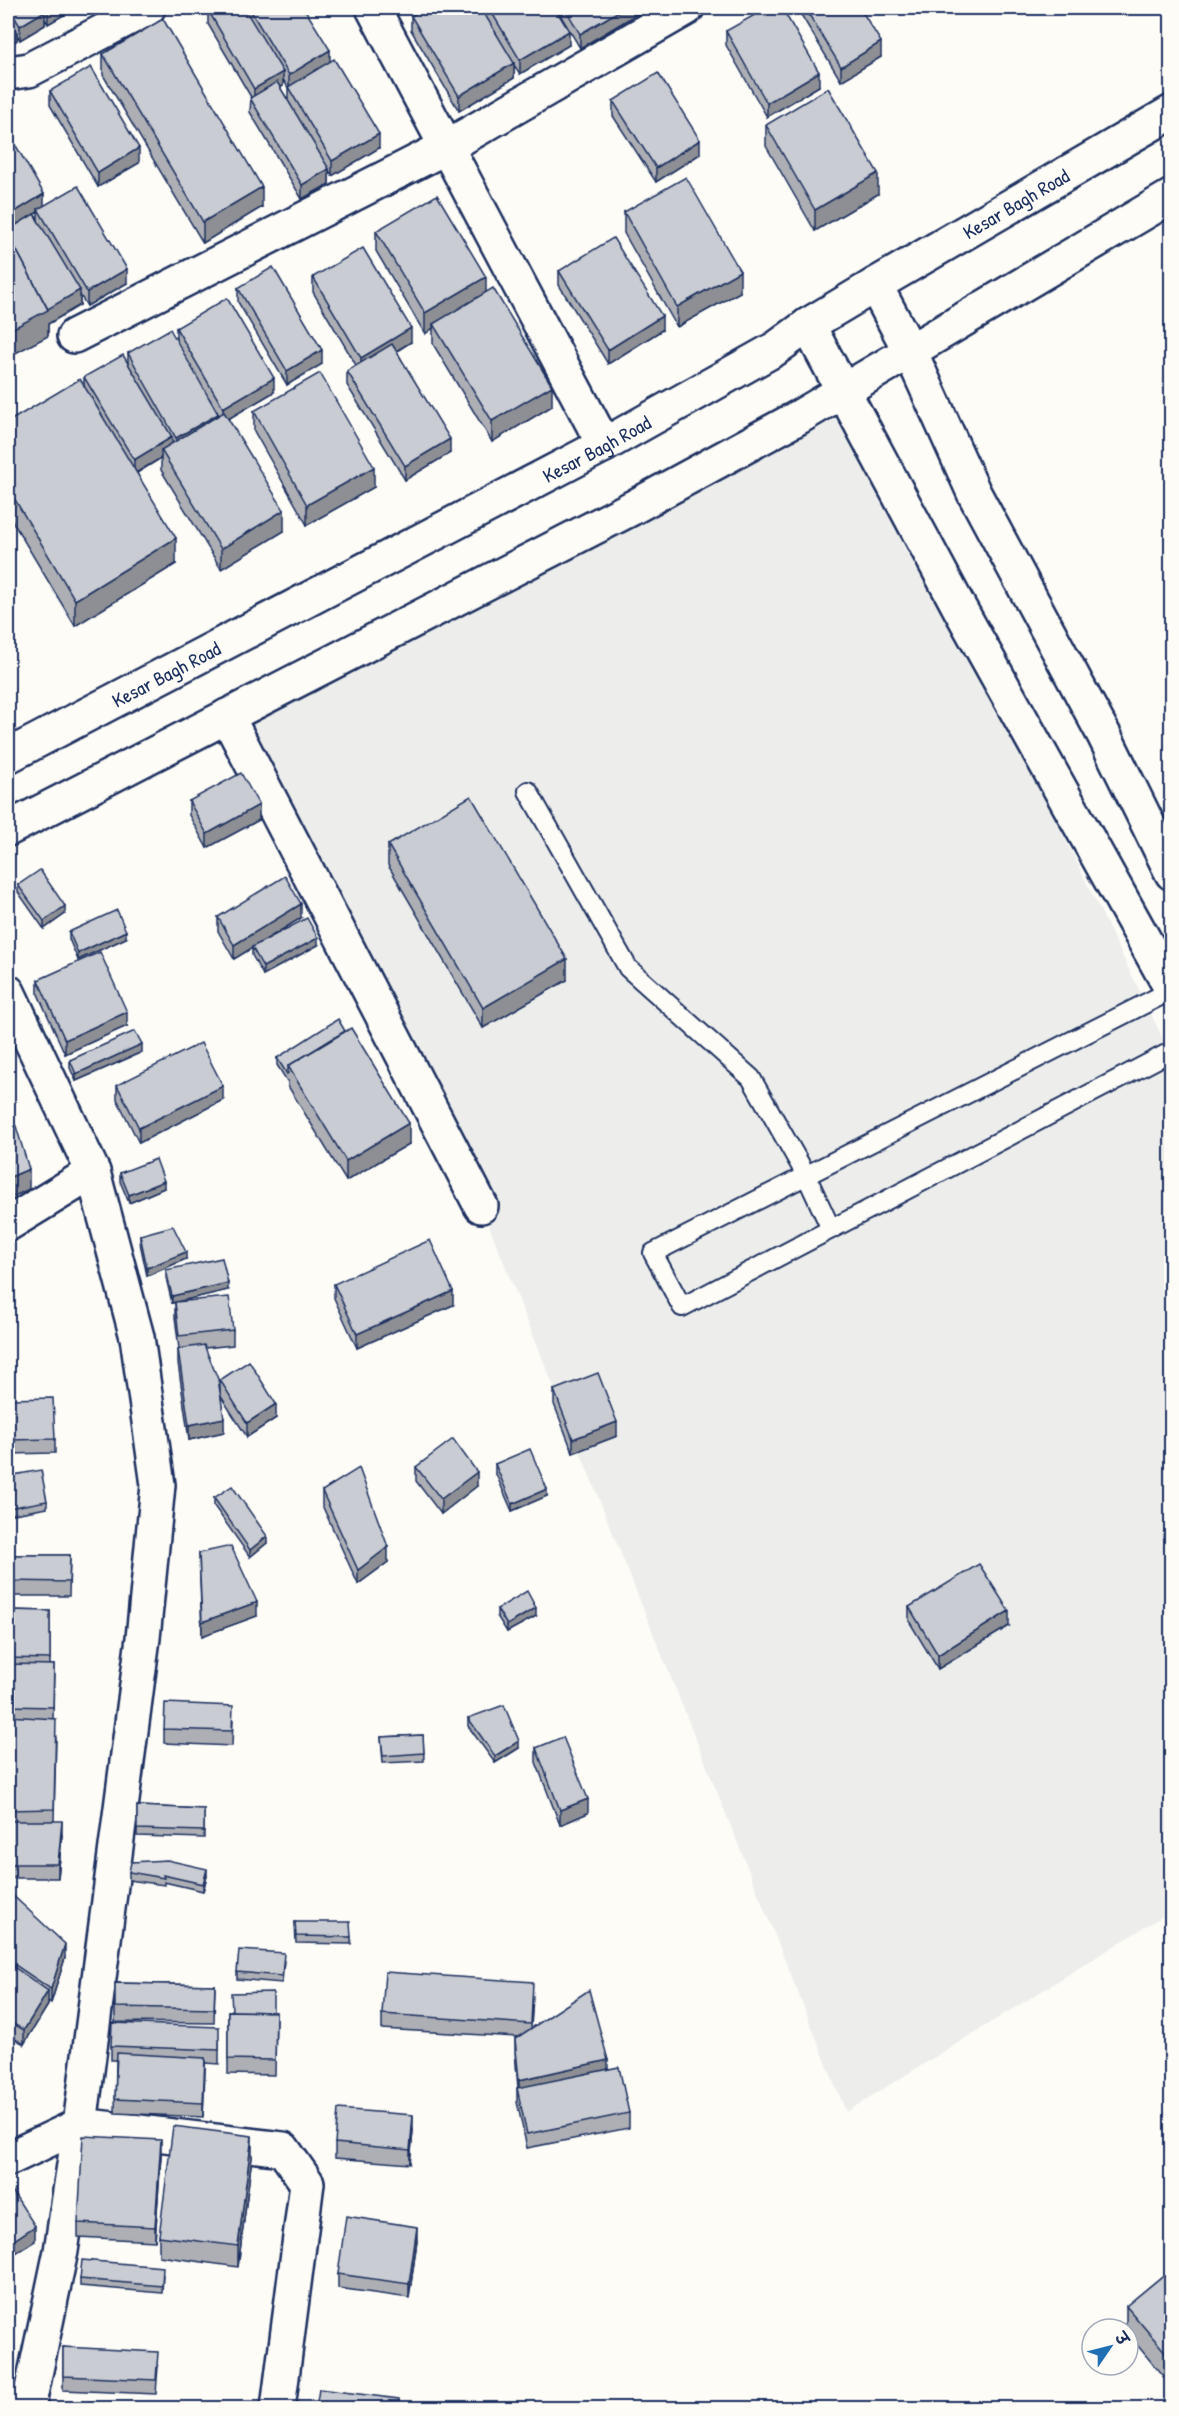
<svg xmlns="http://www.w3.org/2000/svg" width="1179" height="2416" viewBox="0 0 1179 2416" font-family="'Patrick Hand','Playpen Sans Deva',sans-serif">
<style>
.built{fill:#edeeec}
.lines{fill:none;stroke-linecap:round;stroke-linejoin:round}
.lane-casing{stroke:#1b2f5e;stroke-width:22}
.street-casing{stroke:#1b2f5e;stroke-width:38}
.secondary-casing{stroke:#1b2f5e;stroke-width:38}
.lane{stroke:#fdfcf7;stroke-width:18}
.street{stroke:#fdfcf7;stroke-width:33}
.secondary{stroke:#fdfcf7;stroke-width:33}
.wall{fill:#adafb5;stroke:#1b2f5e;stroke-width:1.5;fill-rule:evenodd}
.shaded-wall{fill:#8d8f94;stroke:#1b2f5e;stroke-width:1.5}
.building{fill:#c9ccd3;stroke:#1b2f5e;stroke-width:1.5}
.labels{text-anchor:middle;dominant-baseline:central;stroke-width:6;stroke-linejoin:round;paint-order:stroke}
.street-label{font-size:20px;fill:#1b2f5e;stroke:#fdfcf7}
</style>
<rect width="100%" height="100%" fill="#fdfcf7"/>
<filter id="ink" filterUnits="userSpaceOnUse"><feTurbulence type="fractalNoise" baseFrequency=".0167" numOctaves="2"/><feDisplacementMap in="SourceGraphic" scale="12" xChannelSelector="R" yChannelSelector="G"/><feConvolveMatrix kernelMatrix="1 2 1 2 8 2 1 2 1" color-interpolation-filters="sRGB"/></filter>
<g filter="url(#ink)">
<polygon class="built" points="846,391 1171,1055 1171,1911 846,2112 481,1206 227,716"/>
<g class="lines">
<defs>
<g id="lane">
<polyline points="528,791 628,968 751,1078 806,1175 831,1229"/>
<polyline points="1172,990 653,1253 682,1307 1172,1051"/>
</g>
<g id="street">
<polyline points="373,8 604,445"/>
<polyline points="8,73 29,70 148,8"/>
<polyline points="74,336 448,146 687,8"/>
<polyline points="227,716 481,1206"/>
<polyline points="8,992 93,1172 137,1337 158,1485 143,1638 80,2125 61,2251 28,2408"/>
<polyline points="8,1224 93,1172"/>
<polyline points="8,2159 80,2125 283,2149 307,2183 278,2408"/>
</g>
<g id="secondary">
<polyline points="875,285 910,351 974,493 1104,735 1172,873"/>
<polyline points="808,325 960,609 1172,990"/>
<path id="s1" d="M8 756 604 445 775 349 808 325 875 285 1172 112"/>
<polyline points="8,829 630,509 799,417 1172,196"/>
</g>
</defs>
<use href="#lane" class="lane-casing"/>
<use href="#street" class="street-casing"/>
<use href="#secondary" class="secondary-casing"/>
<use href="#lane" class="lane"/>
<use href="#street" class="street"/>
<use href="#secondary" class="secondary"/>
</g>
<g class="wall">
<polygon points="8,8 76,8 48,24 45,19 45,25 20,40 17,35 17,40 8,46"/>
<path d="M245 8H304L330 62 379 148 332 176 329 170V184L302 199 250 112 251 97 208 24V10L245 9ZM283 79 288 88V100L280 88 283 86Z"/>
<polygon points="481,8 555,8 569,45 520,74 514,65 514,78 459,111 411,30 411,16"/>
<polygon points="556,8 647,8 580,48"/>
<polygon points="800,8 860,8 881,57 841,81 800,13"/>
<polygon points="726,31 819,86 767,117 726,45"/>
<polygon points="103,54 262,207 203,243 103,75"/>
<polygon points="50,91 139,163 98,187 50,105"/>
<polygon points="613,101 700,154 656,182 613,116"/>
<polygon points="766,125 878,194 815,231 766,146"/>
<path d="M8 132 44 206 127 283 87 306 80 295V305L48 324V336ZM38 212V219L34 214Z"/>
<polygon points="624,212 740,292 677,327 624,233"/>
<polygon points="376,231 486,292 552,406 492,442 433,344 433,328 425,334 376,251"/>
<polygon points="559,271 662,330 608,364 559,285"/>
<polygon points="313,277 411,342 397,351 450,453 405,480 347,385 347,371 356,365 313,292"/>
<polygon points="238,288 322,364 287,385 238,302"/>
<path d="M176 328 274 392 228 419 284 531 221 569 161 470V458L137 473 176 564 75 626 8 514V422L84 386V377L128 364V353L176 340ZM209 398 219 415H218Z"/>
<polygon points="254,411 374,487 307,525 254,431"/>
<polygon points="189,801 259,820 207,848 189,815"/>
<polygon points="388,845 567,980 483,1028 388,865"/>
<polygon points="18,885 65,914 44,929 18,892"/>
<polygon points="218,917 301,918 263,941 318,945 263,975 252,955 252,948 234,959 218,931"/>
<polygon points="69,932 126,938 78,960 69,939"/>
<polygon points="38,980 127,1026 65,1054 38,994"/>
<polygon points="142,1052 76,1081 70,1068 70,1060"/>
<polygon points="277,1058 409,1144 346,1181 288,1086 288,1081 287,1081 277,1065"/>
<polygon points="117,1085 223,1100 139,1143 117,1099"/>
<polygon points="120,1173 164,1188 129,1203 120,1181"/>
<polygon points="140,1235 186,1259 147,1276 140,1243"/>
<polygon points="166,1270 228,1290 172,1303 166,1278"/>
<polygon points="334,1284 453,1305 357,1348 334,1298"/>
<polygon points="175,1302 233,1330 233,1345 205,1348 220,1392 220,1380 276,1418 247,1437 220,1395 224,1432 189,1440 178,1363 178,1349 179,1349 175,1317"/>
<polygon points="554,1390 617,1436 573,1453 554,1404"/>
<polygon points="8,1399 55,1439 55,1453 8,1454"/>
<polygon points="495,1464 547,1496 512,1511 495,1472"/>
<polygon points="416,1467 477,1486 441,1514 416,1481"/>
<polygon points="8,1476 47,1501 47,1508 8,1515"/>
<polygon points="322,1491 388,1562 358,1584 322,1505"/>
<polygon points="214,1498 267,1543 250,1557 214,1506"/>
<polygon points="199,1553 257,1616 202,1636"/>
<polygon points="8,1555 70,1555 69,1596 8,1596"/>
<polygon points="909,1607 1009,1626 938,1669 909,1621"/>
<polygon points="497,1609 536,1616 507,1632 497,1616"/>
<polygon points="8,1610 50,1611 50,1665 54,1665 53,1719 56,1739 54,1821 62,1835 58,1878 8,1878"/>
<polygon points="468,1718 519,1748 495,1763 468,1726"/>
<polygon points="233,1720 232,1746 164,1743 164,1729"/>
<polygon points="423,1735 424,1761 383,1763 381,1737"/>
<polygon points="536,1748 588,1813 560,1825 536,1762"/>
<polygon points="137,1806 204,1809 204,1838 137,1836"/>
<polygon points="129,1872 207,1876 203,1891 164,1882 164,1885 129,1880"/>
<polygon points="8,1891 65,1958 51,2003 48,2001 48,2005 24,2044 8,2035"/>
<polygon points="295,1922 351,1937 351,1944 296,1943"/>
<polygon points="284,1961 282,1983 237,1979 237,1972"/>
<polygon points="115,1983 215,1985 214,2023 115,2022"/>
<polygon points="533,1996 531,2028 608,2069 629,2113 629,2128 527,2148 517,2102 517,2088 518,2088 515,2053 515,2039 517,2037 382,2029 382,2014"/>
<polygon points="228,2011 276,2012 275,2075 228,2074"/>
<polygon points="219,2041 219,2064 205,2063 203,2117 115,2113 116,2060 111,2060 111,2046"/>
<polygon points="413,2130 410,2164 335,2158 335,2143"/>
<polygon points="161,2155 155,2241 78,2237 78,2223"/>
<polygon points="252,2157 238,2267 159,2256 159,2236"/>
<polygon points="417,2241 409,2298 338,2288 338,2274"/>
<polygon points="1172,2268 1172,2387 1128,2334 1128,2329 1126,2329 1126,2306"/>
<polygon points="163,2275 162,2293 80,2286 80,2279"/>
<polygon points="63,2347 158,2366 156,2394 63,2390"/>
</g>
<g class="shaded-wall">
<polygon points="52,8 76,8 48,24 48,10"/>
<polygon points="624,8 647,8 580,48 580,34"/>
<polygon points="45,11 45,25 20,40 20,26"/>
<polygon points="569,31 569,45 520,74 520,60"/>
<polygon points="17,33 17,40 8,46 8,39"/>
<polygon points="881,42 881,57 841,81 841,67"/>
<polygon points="330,50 330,65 289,89 289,75"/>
<polygon points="514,63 514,78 459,111 459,96"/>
<polygon points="283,72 283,86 254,103 254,89"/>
<polygon points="819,72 819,86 767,117 767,103"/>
<polygon points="379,134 379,148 332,176 332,161"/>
<polygon points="700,140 700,154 656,182 656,168"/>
<polygon points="139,148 139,163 98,187 98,173"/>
<polygon points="329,169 329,184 302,199 302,185"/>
<polygon points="878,173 878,194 815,231 815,210"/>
<polygon points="262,187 262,207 203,243 203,222"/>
<polygon points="44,194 44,208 38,209 38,212 8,230 8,216"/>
<polygon points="127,269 127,283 87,306 87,292"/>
<polygon points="740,271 740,292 677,327 677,307"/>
<polygon points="486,277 486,297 433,324 433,328 425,334 425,313"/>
<polygon points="80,290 80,305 48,324 48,336 8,357 8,331"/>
<polygon points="662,316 662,330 608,364 608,350"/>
<polygon points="411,328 411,342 361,372 361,358"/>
<polygon points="322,350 322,364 287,385 287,371"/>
<polygon points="274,378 274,392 223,422 223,408"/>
<polygon points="552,386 552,406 492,442 492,421"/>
<polygon points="218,414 218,428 176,452 176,438"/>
<polygon points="172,437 172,451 161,450 161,458 134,474 134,460"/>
<polygon points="450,439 450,453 405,480 405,466"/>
<polygon points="374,467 374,487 307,525 307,505"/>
<polygon points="284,510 284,531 221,569 221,549"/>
<polygon points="176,538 176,564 75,626 75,600"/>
<polygon points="259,805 259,820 207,848 207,834"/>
<polygon points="301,904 301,918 234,959 234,945"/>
<polygon points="65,906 65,914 44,929 44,921"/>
<polygon points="126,931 126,938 78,960 78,953"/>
<polygon points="318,938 318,945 263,975 263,967"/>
<polygon points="567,959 567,980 483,1028 483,1008"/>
<polygon points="127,1012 127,1026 65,1054 65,1040"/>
<polygon points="142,1044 142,1052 76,1081 76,1074"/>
<polygon points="223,1086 223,1100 139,1143 139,1128"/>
<polygon points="409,1123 409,1144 346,1181 346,1161"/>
<polygon points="29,1169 29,1189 8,1199 8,1178"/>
<polygon points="164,1181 164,1188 129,1203 129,1195"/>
<polygon points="186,1252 186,1259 147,1276 147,1268"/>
<polygon points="228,1283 228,1290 172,1303 172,1296"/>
<polygon points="453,1291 453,1305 357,1348 357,1334"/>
<polygon points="276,1404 276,1418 247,1437 247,1423"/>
<polygon points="224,1418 224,1432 189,1440 189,1425"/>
<polygon points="617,1422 617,1436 573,1453 573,1439"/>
<polygon points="477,1472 477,1486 441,1514 441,1499"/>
<polygon points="547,1489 547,1496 512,1511 512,1504"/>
<polygon points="267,1536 267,1543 250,1557 250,1550"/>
<polygon points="388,1547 388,1562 358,1584 358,1570"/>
<polygon points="257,1602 257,1616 202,1636 202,1622"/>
<polygon points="536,1608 536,1616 507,1632 507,1625"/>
<polygon points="1009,1611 1009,1626 938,1669 938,1655"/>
<polygon points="519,1741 519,1748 495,1763 495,1756"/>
<polygon points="588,1799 588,1813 560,1825 560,1810"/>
<polygon points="62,1821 62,1835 58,1878 58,1864"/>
<polygon points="207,1869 207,1876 203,1891 203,1884"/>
<polygon points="65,1944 65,1958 51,2003 51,1989"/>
<polygon points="48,1991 48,2005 24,2044 24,2030"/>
<polygon points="205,2058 205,2072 203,2117 203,2103"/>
<polygon points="608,2060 608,2074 519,2094 519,2080"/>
<polygon points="413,2115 413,2130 410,2164 410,2150"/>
<polygon points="252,2136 252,2157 238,2267 238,2246"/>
<polygon points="161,2140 161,2155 155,2241 155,2227"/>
<polygon points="35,2226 35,2241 8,2258 8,2244"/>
<polygon points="417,2227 417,2241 409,2298 409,2284"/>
</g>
<g class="building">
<polygon points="9,8 43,8 45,11 20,26"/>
<polygon points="211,8 244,8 283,72 254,89 208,10"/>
<polygon points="249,8 304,8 330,50 289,75"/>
<polygon points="425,8 481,8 514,63 459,96 411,16"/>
<polygon points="489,8 555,8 569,31 520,60"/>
<polygon points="565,8 624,8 580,34"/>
<polygon points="767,8 782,8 819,72 767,103 726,31"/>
<polygon points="805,8 860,8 881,42 841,67"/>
<polygon points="8,16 17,33 8,39"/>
<polygon points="163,19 262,187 203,222 103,54"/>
<polygon points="334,59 379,134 332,161 288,87"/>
<polygon points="91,67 139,148 98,173 50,91"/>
<polygon points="658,73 700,140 656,168 613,101"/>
<polygon points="277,82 329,169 302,185 250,98"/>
<polygon points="828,88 878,173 815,210 766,125"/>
<polygon points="8,132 44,194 8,216"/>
<polygon points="686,177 740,271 677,307 624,212"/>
<polygon points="78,186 127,269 87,292 38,209"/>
<polygon points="437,195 486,277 425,313 376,231"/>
<polygon points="34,214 80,290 48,309 8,234 8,230"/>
<polygon points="8,234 48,310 8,331"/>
<polygon points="613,238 662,316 608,350 559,271"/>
<polygon points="363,248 411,328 361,358 313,277"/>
<polygon points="273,267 322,350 287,371 238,288"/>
<polygon points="493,288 552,386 492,421 433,324"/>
<polygon points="227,298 274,378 223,408 176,328"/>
<polygon points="170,329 218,414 176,438 128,353"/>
<polygon points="392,344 450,439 405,466 347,371"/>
<polygon points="123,355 172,437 134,460 84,377"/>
<polygon points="320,373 374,467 307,505 254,411"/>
<polygon points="80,379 176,538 75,600 8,488 8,422"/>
<polygon points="224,412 284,510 221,549 161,450"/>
<polygon points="241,773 259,805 207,834 189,801"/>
<polygon points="471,796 567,959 483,1008 388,845"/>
<polygon points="40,870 65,906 44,921 18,885"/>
<polygon points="285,876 301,904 234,945 218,917"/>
<polygon points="117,910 126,931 78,953 69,932"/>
<polygon points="307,918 318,938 263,967 252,947"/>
<polygon points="100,952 127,1012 65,1040 38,980"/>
<polygon points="338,1019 345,1031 288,1066 288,1073 287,1074 277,1058"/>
<polygon points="351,1028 409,1123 346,1161 288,1066"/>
<polygon points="135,1031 142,1044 76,1074 70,1060"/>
<polygon points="201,1043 223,1086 139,1128 117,1085"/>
<polygon points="8,1117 16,1126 29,1169 8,1178"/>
<polygon points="156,1159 164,1181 129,1195 120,1173"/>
<polygon points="173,1226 186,1252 147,1268 140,1235"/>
<polygon points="430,1240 453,1291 357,1334 334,1284"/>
<polygon points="222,1258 228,1283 172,1296 166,1270"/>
<polygon points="229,1297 233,1330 179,1336 175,1302"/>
<polygon points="204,1345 218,1379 224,1418 189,1425 178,1349"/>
<polygon points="249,1361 276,1404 247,1423 220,1380"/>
<polygon points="598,1373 617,1422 573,1439 554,1390"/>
<polygon points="53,1398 55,1439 8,1440 8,1399"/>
<polygon points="453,1439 477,1472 441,1499 416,1467"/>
<polygon points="530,1449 547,1489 512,1504 495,1464"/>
<polygon points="359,1468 388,1547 358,1570 322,1491"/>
<polygon points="41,1470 47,1501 8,1508 8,1476"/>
<polygon points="232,1486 267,1536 250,1550 214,1498"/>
<polygon points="231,1546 257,1602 202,1622 199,1553"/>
<polygon points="8,1555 70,1555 69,1582 8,1581"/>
<polygon points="979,1564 1009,1611 938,1655 909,1607"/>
<polygon points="527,1591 536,1608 507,1625 497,1609"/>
<polygon points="8,1610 50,1611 50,1659 8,1658"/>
<polygon points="8,1664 54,1665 53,1707 8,1706"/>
<polygon points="165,1703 233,1706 232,1731 164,1729"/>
<polygon points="504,1705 519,1741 495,1756 468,1718"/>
<polygon points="8,1716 56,1719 54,1809 8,1810"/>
<polygon points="423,1735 424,1753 383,1756 381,1737"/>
<polygon points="563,1737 588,1799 560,1810 536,1748"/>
<polygon points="137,1806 204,1809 204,1831 137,1829"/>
<polygon points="8,1821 62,1821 58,1864 8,1864"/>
<polygon points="167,1860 207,1869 203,1884 163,1875 164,1878 129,1872 131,1862"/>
<polygon points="8,1891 65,1944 51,1989 8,1960"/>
<polygon points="295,1922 350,1922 351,1937 296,1936"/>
<polygon points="239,1950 284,1953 282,1976 237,1972"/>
<polygon points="8,1963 48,1991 24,2030 8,2021"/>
<polygon points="385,1972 533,1982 531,2024 382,2014"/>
<polygon points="115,1983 215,1985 214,2009 115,2007"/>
<polygon points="589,1990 608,2060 519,2080 515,2039"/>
<polygon points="273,1992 273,2012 232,2011 231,1993"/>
<polygon points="228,2011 276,2012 275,2060 228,2059"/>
<polygon points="112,2023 219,2027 219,2050 111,2046"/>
<polygon points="117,2053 205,2058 203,2103 115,2099"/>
<polygon points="619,2067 629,2113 527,2134 517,2088"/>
<polygon points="338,2109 413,2115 410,2150 335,2143"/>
<polygon points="173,2126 252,2136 238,2246 159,2236"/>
<polygon points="83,2136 161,2140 155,2227 78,2223"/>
<polygon points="9,2186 35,2226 8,2244 8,2186"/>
<polygon points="346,2216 417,2227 409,2284 338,2274"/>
<polygon points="82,2260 163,2267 162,2286 80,2279"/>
<polygon points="1172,2268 1172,2360 1126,2306"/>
<polygon points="63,2347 158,2352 156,2380 63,2376"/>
<polygon points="319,2389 399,2399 398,2409 316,2409"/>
</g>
</g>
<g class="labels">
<g class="street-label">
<text stroke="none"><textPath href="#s1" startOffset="1150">Kesar Bagh Road</textPath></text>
<text stroke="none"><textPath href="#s1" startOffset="664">Kesar Bagh Road</textPath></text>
<text stroke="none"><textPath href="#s1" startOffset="178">Kesar Bagh Road</textPath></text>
</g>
</g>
<rect width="1179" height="2416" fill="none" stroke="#fdfcf7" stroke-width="30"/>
<rect x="15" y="15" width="1149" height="2386" fill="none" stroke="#1b2f5e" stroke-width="2" filter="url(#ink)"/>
<g transform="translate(1110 2347) rotate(55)"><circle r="28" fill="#fdfcf7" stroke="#a3aaba" stroke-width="1.5"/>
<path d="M0-4.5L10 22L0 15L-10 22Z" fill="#1f6fb2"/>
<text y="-9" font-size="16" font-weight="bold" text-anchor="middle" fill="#1b2f5e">उ</text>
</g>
</svg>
